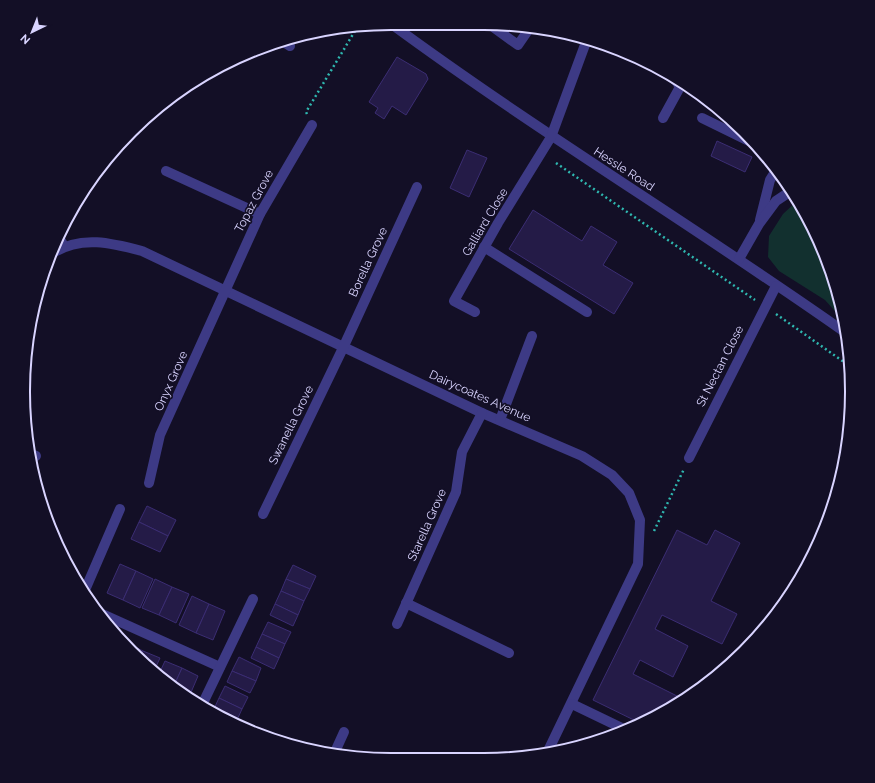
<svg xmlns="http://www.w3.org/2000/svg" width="875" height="783" viewBox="0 0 875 783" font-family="Raleway,sans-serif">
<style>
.green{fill:#12302f}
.building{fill:#241b47;stroke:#3b2d73}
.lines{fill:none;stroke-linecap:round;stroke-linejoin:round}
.path{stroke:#2fb8b0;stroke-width:2.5;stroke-dasharray:2 3;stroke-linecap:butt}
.minor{stroke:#3d3a85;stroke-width:10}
.labels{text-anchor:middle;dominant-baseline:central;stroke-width:3.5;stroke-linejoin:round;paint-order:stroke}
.street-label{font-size:12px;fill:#d9d4ff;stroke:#130f26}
.rim{fill:none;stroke:#d9d4ff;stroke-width:2}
</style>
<rect width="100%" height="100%" fill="#130f26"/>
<path class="green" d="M797 201C820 237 837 278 843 320L825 300 779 271 768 257 769 236 783 214Z"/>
<g class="building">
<polygon points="397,57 426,74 428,79 406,115 392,106 384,119 375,113 378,108 369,102"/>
<polygon points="717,141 752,157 745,172 711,156"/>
<polygon points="467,150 487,158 469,197 450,188"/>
<polygon points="533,210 582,241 591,226 617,242 603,265 633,283 614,314 509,249"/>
<polygon points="147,506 176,520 168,536 139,522"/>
<polygon points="139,522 168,536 160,552 131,539"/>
<polygon points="677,530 707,545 715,530 740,543 711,601 737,614 722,644 662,615 655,629 688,646 673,677 640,660 633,674 683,699 642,724 593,700"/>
<polygon points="120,564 136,571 123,600 107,593"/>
<polygon points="293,565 316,576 310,589 286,579"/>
<polygon points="136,571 153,579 140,608 123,600"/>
<polygon points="155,579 172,587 159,615 142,608"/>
<polygon points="286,579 310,589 304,601 281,591"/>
<polygon points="172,587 189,594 176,623 159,615"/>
<polygon points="281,591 304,601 298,615 275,604"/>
<polygon points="192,596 209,604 196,633 179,625"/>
<polygon points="209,604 225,611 213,640 196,633"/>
<polygon points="275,604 298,615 293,626 270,615"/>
<polygon points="268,622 291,632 285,644 262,634"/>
<polygon points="262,634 285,644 279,658 256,647"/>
<polygon points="127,643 143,651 140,658 126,645"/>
<polygon points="256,647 279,658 274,669 251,658"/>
<polygon points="143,651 160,658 154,671 140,658"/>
<polygon points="239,657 261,668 256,681 232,671"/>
<polygon points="165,661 182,668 173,688 158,676"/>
<polygon points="182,668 198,676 189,697 173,688"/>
<polygon points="232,671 256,681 250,693 227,682"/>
<polygon points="225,686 248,697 242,709 219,698"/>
<polygon points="219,698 242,709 236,722 213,711"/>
<polygon points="213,711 236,722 235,724 229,722"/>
</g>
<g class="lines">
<g class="path">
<polyline points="307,114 306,112 358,26"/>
<polyline points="556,163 755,300"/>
<polyline points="776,314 851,367"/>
<polyline points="654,531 684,469"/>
</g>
<g class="minor">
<path d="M390 23C538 132 696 227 846 333"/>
<polyline points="493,27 518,45 529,29"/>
<polyline points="284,42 290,46"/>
<polyline points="663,118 680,87 673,76"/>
<polyline points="702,118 753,143"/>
<polyline points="166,171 260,214"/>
<polyline points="760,220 770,180 777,169"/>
<polyline points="58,236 64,246"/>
<polyline points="484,247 587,312"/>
<path d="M53 253C81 235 112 243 142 251L482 413 582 456 612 475 629 493 640 520 638 564 547 753"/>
<polyline points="739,259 759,224 776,201 791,191"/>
<polyline points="475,312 454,301 498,223 551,137 586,42"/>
<polyline points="500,420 532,336"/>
<polyline points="31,454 36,456"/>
<polyline points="689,458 776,286"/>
<polyline points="149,483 160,435 260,214 312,125"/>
<polyline points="263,514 343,348 417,187"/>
<polyline points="85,590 120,509"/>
<polyline points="406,603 509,653"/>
<polyline points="100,613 220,667"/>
<polyline points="397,624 456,492 462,452 482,413"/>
<polyline points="572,704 626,730"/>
<polyline points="202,705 253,599"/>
<polyline points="317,750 322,752"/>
<polyline points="334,754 344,732"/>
</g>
</g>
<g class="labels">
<g class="street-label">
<text transform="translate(624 169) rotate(33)">Hessle Road</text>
<text transform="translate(254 201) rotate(-62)">Topaz Grove</text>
<text transform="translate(485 222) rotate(-59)">Galliard Close</text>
<text transform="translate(368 262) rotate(-65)">Borella Grove</text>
<text transform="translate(720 366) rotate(-63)">St Nectan Close</text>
<text transform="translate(171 381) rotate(-66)">Onyx Grove</text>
<text transform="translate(480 396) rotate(24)">Dairycoates Avenue</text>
<text transform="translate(291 425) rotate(-64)">Swanella Grove</text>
<text transform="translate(427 525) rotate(-66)">Starella Grove</text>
</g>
</g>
<path d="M0 0H875V783H0ZM391 30H484A361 361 0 0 1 845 391V392A361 361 0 0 1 484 753H391A361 361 0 0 1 30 392V391A361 361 0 0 1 391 30Z" fill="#130f26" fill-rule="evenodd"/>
<path class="rim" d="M391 30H484A361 361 0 0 1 845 391V392A361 361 0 0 1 484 753H391A361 361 0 0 1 30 392V391A361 361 0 0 1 391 30Z"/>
<g transform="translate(32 32) rotate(223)" stroke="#130f26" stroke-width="3" paint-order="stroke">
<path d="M0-3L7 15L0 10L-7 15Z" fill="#d9d4ff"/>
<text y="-6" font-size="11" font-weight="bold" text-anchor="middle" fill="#d9d4ff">N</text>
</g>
</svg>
